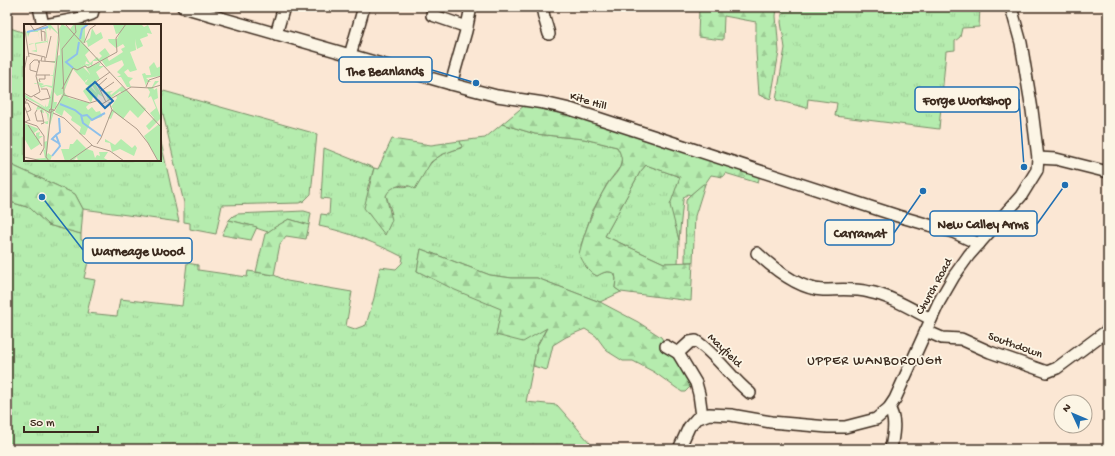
<svg xmlns="http://www.w3.org/2000/svg" width="1115" height="456" viewBox="0 0 1115 456" font-family="'Gochi Hand',sans-serif">
<style>
.grass{fill:url(#grass-tufts);stroke:#788b66}
.forest{fill:url(#forest-firs);stroke:#788b66}
.lines{fill:none;stroke-linecap:round;stroke-linejoin:round}
.minor-casing{stroke:#3b2a1e;stroke-width:14}
.minor{stroke:#fcf5e5;stroke-width:11}
.labels{text-anchor:middle;dominant-baseline:central;stroke-width:3.5;stroke-linejoin:round;paint-order:stroke}
.street-label{font-size:12px;fill:#3b2a1e;stroke:#fcf5e5}
.neighbourhood-label{font-size:13px;letter-spacing:1px;fill:#3b2a1e;stroke:#fcf5e5}
.inset-river{fill:none;stroke:#8ec0ea;stroke-width:2}
.inset-road{fill:none;stroke:#ae9b8b;stroke-width:1}
.view{fill:#1f6fb2;fill-opacity:0.15;stroke:#1f6fb2;stroke-width:2}
.inset-edge{fill:none;stroke:#3b2a1e;stroke-width:2}
.leader{fill:none;stroke:#1f6fb2;stroke-width:1.5}
.callout-dot{fill:#1f6fb2;stroke:#fcf5e5;stroke-width:1.5}
.callout{fill:#fcf5e5;stroke:#1f6fb2;stroke-width:1.5}
.callout-label{font-size:13px;text-anchor:middle;font-weight:bold;fill:#3b2a1e}
</style>
<defs>
<pattern id="grass-tufts" width="24" height="20" patternUnits="userSpaceOnUse"><rect width="24" height="20" fill="#b5ecae"/><path d="M3 7l-1-3M5 7V3M7 7l1-3M15 17l-1-3M17 17v-4M19 17l1-3" fill="none" stroke="#9dcb95"/></pattern>
<pattern id="forest-firs" width="22" height="20" patternUnits="userSpaceOnUse"><rect width="22" height="20" fill="#b5ecae"/><path d="M5 1l3.5 6h-7zM16 11l3.5 6h-7z" fill="#9dcb95"/></pattern>
</defs>
<rect width="100%" height="100%" fill="#fbe7d4"/>
<filter id="ink" filterUnits="userSpaceOnUse"><feTurbulence type="fractalNoise" baseFrequency=".025" numOctaves="2"/><feDisplacementMap in="SourceGraphic" scale="8" xChannelSelector="R" yChannelSelector="G"/><feConvolveMatrix kernelMatrix="1 2 1 2 8 2 1 2 1" color-interpolation-filters="sRGB"/></filter>
<g filter="url(#ink)">
<g class="grass">
<polygon points="783,7 980,7 979,27 962,28 960,37 955,41 955,50 946,51 939,129 835,116 837,103 808,99 807,108 776,100 785,48 781,22"/>
<polygon points="7,27 25,33 25,160 160,160 160,138 179,222 83,209 75,194 7,163"/>
<polygon points="160,90 317,134 311,194 304,201 299,203 222,205 216,234 190,229 190,223 184,222 184,203 160,101"/>
<path d="M502 124 535 134 584 139 617 147 622 157 620 167 607 184 592 212 581 245 586 267 592 273 597 276C604 272 608 270 615 274L616 279 615 288 621 292 600 302 537 278H512L490 275 421 249 417 271 502 309 496 335 547 327 537 346 526 402 557 405 573 423 595 449H7V201L30 208 48 225 81 234V240L93 242 84 278 95 280 87 313 117 316 120 299 182 306 187 263 198 265V270L247 277 248 271 274 275 287 281 352 292 346 326 355 329 366 325 374 298 380 267 396 269 402 263 403 257C376 243 348 232 319 226L321 214 329 215 330 199 321 198 324 148 374 168 367 190 392 214 386 195C393 180 404 191 413 184 420 178 425 170 431 163 439 154 451 151 461 148L460 141 485 138Z"/>
<polygon points="646,165 680,177 671,205 679,240 678,263 664,263 605,236 640,172"/>
<polygon points="703,183 705,184 695,216 693,262 685,262 686,201 687,198"/>
<polygon points="304,211 311,213 309,225 289,219 268,232 256,228 256,227 229,220 233,216 237,214"/>
</g>
<g class="forest">
<polygon points="699,7 777,7 776,16 779,52 771,99 759,95 756,52 756,22 724,16 723,40 698,37"/>
<path d="M525 105 614 127 760 174 758 183 725 173 723 177 711 175 705 184H703L690 195 688 194 684 197 683 200 679 240 670 205 680 177 646 165 640 172 605 236 664 263 693 262 691 301 621 292 615 288 616 279 615 274C608 270 604 272 597 276 587 271 584 263 579 254 585 230 594 206 607 185 610 179 617 174 620 167 623 160 621 154 617 147L584 139 535 134 502 124Z"/>
<path d="M392 139 431 145 460 141 462 147 441 155 431 162 415 189C407 182 390 185 386 196L392 220 385 235 364 208 374 168 378 169Z"/>
<polygon points="7,163 75,194 83,209 81,234 48,225 30,208 7,201"/>
<polygon points="289,219 309,225 306,239 286,236 280,244 274,275 256,272 265,234 275,227"/>
<polygon points="229,220 257,227 251,240 222,235"/>
<polygon points="421,249 490,275 512,278 537,278 600,302 638,322 661,337 670,352 685,369 690,382 690,387 685,392 682,392 654,372 633,361 623,361 607,351 596,336 585,329 566,337 553,345 547,370 533,366 537,346 547,328 523,342 496,335 501,309 455,290 417,271"/>
</g>
<g class="lines">
<defs>
<g id="minor">
<polyline points="39,7 43,25"/>
<polyline points="183,7 451,84 497,96 544,103 570,109 898,216 953,232 979,244"/>
<polyline points="433,7 432,15 467,27"/>
<polyline points="542,7 544,17 549,34"/>
<polyline points="45,25 77,19 92,14 94,7"/>
<polyline points="276,34 284,7"/>
<polyline points="350,55 364,7"/>
<polyline points="451,84 466,31 471,7"/>
<polyline points="1038,158 1056,159 1108,172"/>
<path d="M757 253C774 269 799 289 823 290 839 290 854 288 869 292 891 296 911 309 931 319"/>
<polyline points="926,331 942,338 961,339 990,352 1047,372 1057,368 1108,330"/>
<polyline points="666,346 678,353 696,383 699,394 702,416"/>
<path d="M678 353 690 342 696 341C717 355 730 377 750 393"/>
<path d="M889 408C897 420 893 435 891 449"/>
<polyline points="679,449 689,427 696,419 709,414 731,415 771,422 828,427 845,427 876,419 889,408 895,399 939,302 954,276 969,255 1021,196 1037,170 1038,158 1032,110 1021,43 1011,7"/>
</g>
</defs>
<use href="#minor" class="minor-casing"/>
<use href="#minor" class="minor"/>
</g>
</g>
<g class="labels">
<g class="street-label">
<text transform="translate(588 102) rotate(17)">Kite Hill</text>
<text transform="translate(935 287) rotate(-61)">Church Road</text>
<text transform="translate(1015 346) rotate(20)">Southdown</text>
<text transform="translate(724 351) rotate(44)">Mayfield</text>
</g>
<g class="neighbourhood-label">
<text x="875" y="361">UPPER WANBOROUGH</text>
</g>
</g>
<g transform="translate(24 24)">
<rect width="137" height="137" fill="#fbe7d4"/>
<path d="M38 0 46 5 50 0H64L61 3V18L66 14 68 4 72 11 77 8 79 14 66 22 64 23 63 18 60 19 58 18 66 26 61 31 66 39 73 33 75 35 78 32 75 29 81 24 86 31 83 33 85 37 99 28 97 25 101 23 99 20 92 24 85 18 84 15H93L96 9 92 10 89 0H117L120 3 124 1 128 10 123 9 124 12 116 15 119 22 113 25 111 15 112 26 106 28 113 46 106 48 104 45 100 48 104 53 109 54 105 58 107 63H103L97 53H93L97 51 93 48 100 41 98 36 82 43 78 37H69L68 42 62 37 61 42 57 41 66 50 62 53H67L61 57 63 61 49 45 40 68 45 74 66 79 62 83 64 86 68 83 72 88 76 87 78 93 67 96 61 111 55 110 57 103 47 96 48 93 40 86 38 92 31 88 38 70 33 72 30 68V78H33L32 84 29 85 30 88 25 104 23 129V131L24 129 28 132 26 137H19L9 135 21 134 19 125 21 126 20 118 23 117 24 101V113L26 89 16 83 25 90 24 100H22L20 98 24 97 23 90 19 85 20 89 16 88 17 85 12 86 14 81 26 85 34 25 33 32 36 31 35 5ZM130 38 133 44 137 42V52L122 54 127 58H123L122 62 118 50 121 49 123 53 122 51H127L125 43ZM131 57H135L129 63 130 66 133 64 134 74 130 76 137 94 125 106 122 102 130 94 126 89 132 84 127 72 124 74 126 68 123 63H128ZM70 58 79 73 74 70 73 75 69 73 67 79 59 67 65 61 73 69 67 60ZM98 62 122 85 114 94 106 86 99 95 90 88 87 95 84 94 89 84 87 83 93 74 92 72 98 69 96 67 84 76 81 68 89 67 86 69 87 71ZM0 99 15 105 10 109 12 114 8 118 12 114V109L16 108 15 112H19L15 115 16 120 7 126 0 114ZM53 115 63 125 69 127 71 134 73 131 76 132 75 128H84L80 134 85 137H54L53 133 49 137H41L37 125H45L46 120H49ZM81 115 91 121 97 115 108 124 111 121 113 124 110 132 96 125 88 128 86 119 81 118Z" fill="#b5ecae"/>
<path d="M26 0 34 9 33 0 35 9 27 84 24 85 0 73V70L21 83 22 80V83L24 82 28 64 22 62 17 64 14 59 11 60 10 59H13V53L14 58 20 60 17 62 22 61 28 62 29 52H25L29 51 31 39 26 38 31 37 34 10 27 4 26 7 25 4 22 5 24 20 23 18 12 20 13 28 7 27 12 26 11 19 5 21V20L16 18 14 8H6L4 13 3 8 2 14 0 6 3 8 17 6ZM21 5 23 17 16 18 14 7ZM59 36 56 39 60 42 62 40H66L65 43 62 41 63 44 77 38 75 42H80L72 48 76 55 67 59 68 63 61 60 64 55 62 52 66 50 61 42 58 43 56 38Z" fill="#b5ecae" fill-rule="evenodd"/>
<path d="M135 100 137 103V137H134L120 112Z" fill="#b5ecae"/>
<path class="inset-river" d="M3 8 24 3M56 15 58 5 64 0M49 44 42 38 53 30 55 18M36 80 51 86 57 91 59 99 77 112M57 92 63 91 68 96 81 89M33 110 28 115 36 120M28 132 36 122 32 111 36 108 35 94"/>
<path class="inset-road" d="M0 0 5 33M6 0 10 6 25 0M41 0 49 9M17 5 18 17M17 7 21 8V17M49 9 137 103M60 19 66 5 73 0M4 29 21 33V37M18 33 17 37 31 38M22 34 27 12M0 47 3 32M13 48 6 46V40L10 36H14L15 39M12 51H26M16 58 15 55H21V51M74 62 83 54M122 63 125 56 137 52M38 65 49 44 53 46 61 42 64 44 93 28 92 14 102 0M77 67 90 58M0 69 7 73 16 68 12 52 16 36M40 71 66 79 75 76 78 80 107 63 127 64 137 61M10 72 17 76 26 74 23 65H17M0 74 26 89 30 86 26 85 25 88M3 75 0 81 6 97M82 78 72 58 86 48M0 79H4L7 86 3 88M13 86 11 89 13 97H19M17 86 20 99 17 100M88 86 113 105 124 119 134 137M30 87 40 70 38 25 52 8 51 0M29 89 40 94 69 122 86 127 100 137M5 96 1 98 13 102 20 112V124L16 131M4 101 18 122M73 120 77 114 88 86 85 78M0 133 18 137M25 137 22 133 35 16 34 0M45 137 68 121"/>
<path class="view" d="M71 58 89 77 81 84 63 65Z"/>
<rect width="137" height="137" class="inset-edge"/>
</g>
<path class="leader" d="M476 83L432 70M1024 167L1019 99M1065 185L1037 224M923 191L894 233M42 197L83 250"/>
<g class="callout-dot">
<circle cx="476" cy="83" r="4"/>
<circle cx="1024" cy="167" r="4"/>
<circle cx="1065" cy="185" r="4"/>
<circle cx="923" cy="191" r="4"/>
<circle cx="42" cy="197" r="4"/>
</g>
<g class="callout">
<rect x="339" y="57" width="93" height="25" rx="4"/>
<rect x="915" y="87" width="104" height="25" rx="4"/>
<rect x="930" y="211" width="107" height="25" rx="4"/>
<rect x="825" y="220" width="69" height="25" rx="4"/>
<rect x="83" y="238" width="109" height="25" rx="4"/>
</g>
<g class="callout-label">
<text x="385" y="75">The Beanlands</text>
<text x="967" y="104">Forge Workshop</text>
<text x="983" y="228">New Calley Arms</text>
<text x="860" y="237">Carramat</text>
<text x="138" y="255">Warneage Wood</text>
</g>
<rect width="1115" height="456" fill="none" stroke="#fcf5e5" stroke-width="24"/>
<rect x="12" y="12" width="1091" height="432" fill="none" stroke="#3b2a1e" stroke-width="1.5" filter="url(#ink)"/>
<g transform="translate(1073 414) rotate(314)"><circle r="19" fill="#fcf5e5" stroke="#afa495"/>
<path d="M0-3L7 15L0 10L-7 15Z" fill="#1f6fb2"/>
<text y="-6" font-size="11" font-weight="bold" text-anchor="middle" fill="#3b2a1e">N</text>
</g>
<path d="M24 426v6h74v-6" fill="none" stroke="#3b2a1e" stroke-width="2"/>
<text x="30" y="426" font-size="12" fill="#3b2a1e" stroke="#fcf5e5" stroke-width="3" paint-order="stroke">50 m</text>
</svg>
